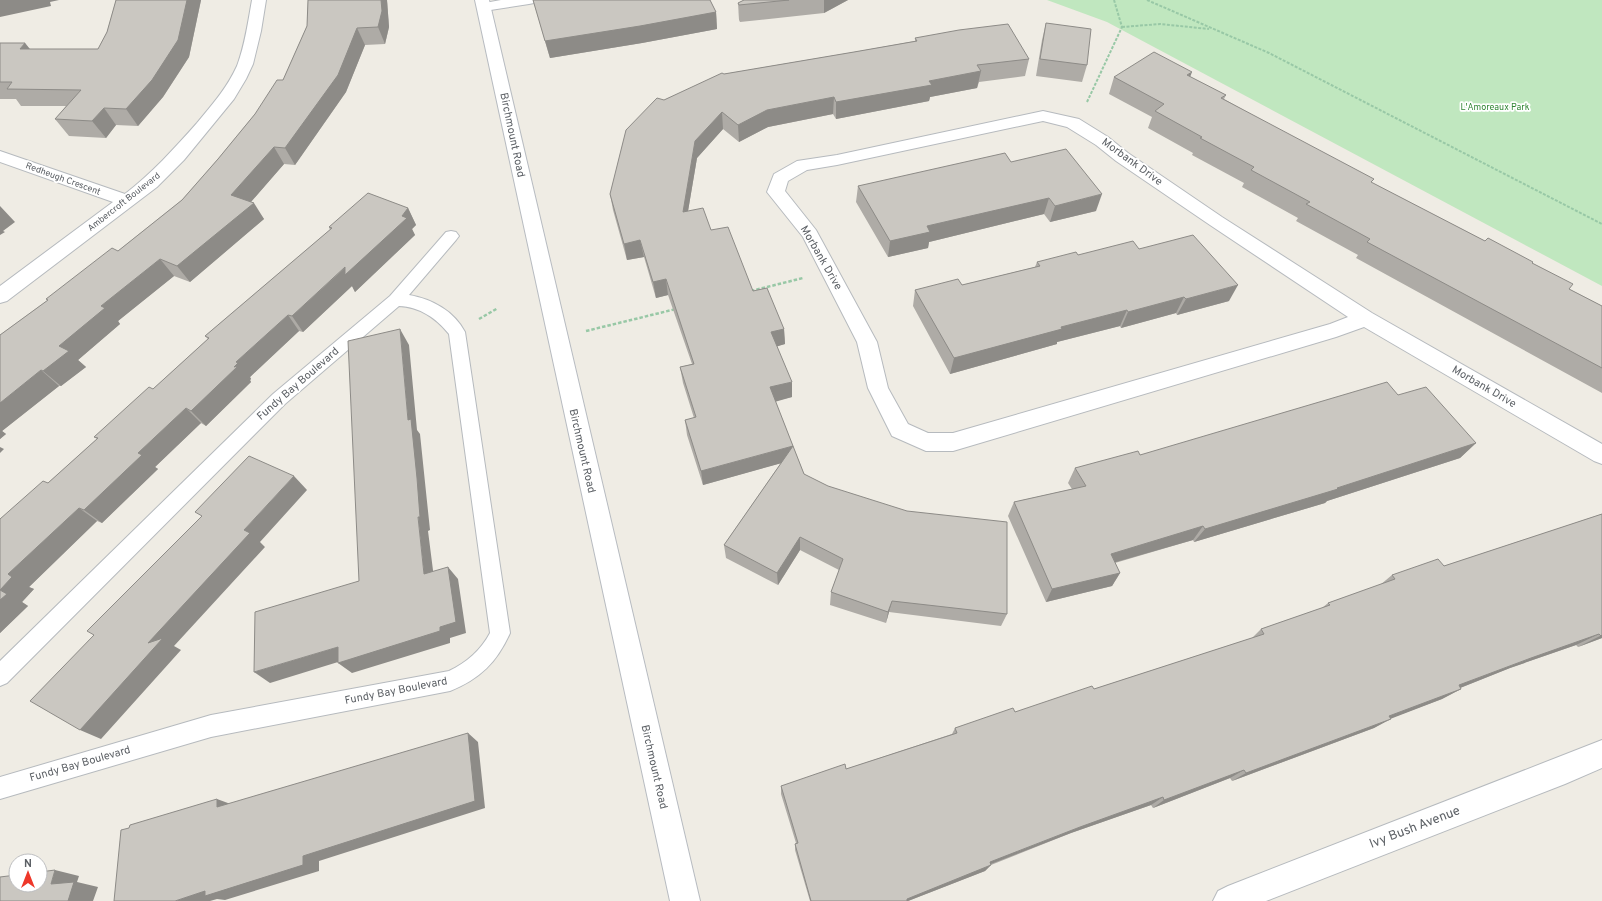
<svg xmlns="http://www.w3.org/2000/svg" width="1602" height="901" viewBox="0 0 1602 901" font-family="Overpass,sans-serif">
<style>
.green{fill:#c0e7bf}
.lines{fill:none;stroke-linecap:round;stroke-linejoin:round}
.lane-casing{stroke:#b6babe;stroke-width:2}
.street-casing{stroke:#b6babe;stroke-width:2}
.secondary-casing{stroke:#b7bbc0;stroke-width:2}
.path-far1{stroke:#98c8a6;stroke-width:2;stroke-dasharray:3 1.5;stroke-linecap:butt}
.path{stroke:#98c8a6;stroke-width:2.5;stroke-dasharray:3.5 2;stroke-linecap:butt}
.lane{fill:#fff;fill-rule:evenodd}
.street{fill:#fff;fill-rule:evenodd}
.secondary{fill:#fff;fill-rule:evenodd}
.wall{fill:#aeaba6}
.shaded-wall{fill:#8d8b87}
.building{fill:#cac7c1;stroke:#8d8b87}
.labels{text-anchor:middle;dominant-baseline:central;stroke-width:3.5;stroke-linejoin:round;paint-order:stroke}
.far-park-label{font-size:9px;fill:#328635;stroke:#fff}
.far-street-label{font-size:9px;fill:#5c6065;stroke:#fff}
.street-label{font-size:11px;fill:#5c6065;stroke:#fff}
.near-street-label{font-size:13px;fill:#5c6065;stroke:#fff}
</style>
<rect width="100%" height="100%" fill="#efece4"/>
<polygon class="green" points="1047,0 1602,0 1602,286 1107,22"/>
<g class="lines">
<defs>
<path id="lane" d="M451 231 456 232 459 236 456 240 409 295C432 299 454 311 465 332L510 633C497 662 480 679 450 691L211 737 0 799V777L211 715 449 671C466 663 481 650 490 633L449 334C436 318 420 307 399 306L285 404 7 683 0 686V661L273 394 390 296 446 232Z"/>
<g id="street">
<path d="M252 0H266L261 31 253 64 246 79 234 99 184 160 157 187 7 301 0 303V286L113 202 0 162V151L125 194C152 173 174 149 197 123 212 105 227 88 237 66 245 45 248 22 252 0Z"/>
<polygon points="501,0 536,0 534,3 529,4 484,11 479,10 477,7 479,4"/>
<path d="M1043 111 1079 119 1108 137 1128 153 1222 217 1372 313 1602 444V464L1594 461 1364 327 1336 337 953 451H926L892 436 868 388 857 342 803 237 767 192 774 174 797 161 837 155ZM1043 121 1067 127 1096 145 1116 161 1210 225 1348 317 1330 324 953 433H928L908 424 888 388 877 342 816 230 785 191 788 181 807 170 837 165Z"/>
<polygon points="1602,740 1602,768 1565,784 1266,901 1213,901 1218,891 1228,886"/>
</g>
<polygon id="secondary" points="475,0 489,0 700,901 670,901"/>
</defs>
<use href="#lane" class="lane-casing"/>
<use href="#street" class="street-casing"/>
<use href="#secondary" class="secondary-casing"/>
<g class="path-far1">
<polyline points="1147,0 1269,53 1602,224"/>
<polyline points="1122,27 1160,24 1209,29"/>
<polyline points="1087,102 1122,27 1114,0"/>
</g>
<g class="path">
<polyline points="751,291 803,278"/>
<polyline points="479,319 498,308"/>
<polyline points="586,331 676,309"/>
</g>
<use href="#lane" class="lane"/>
<use href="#street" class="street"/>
<use href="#secondary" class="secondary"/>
</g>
<g class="wall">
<polygon points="116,0 201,0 189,57 163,97 138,126 116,125 106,138 69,136 55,119 66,106 21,106 16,99 0,99 0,43 25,43 30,49 98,49 107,32"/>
<polygon points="308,0 387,0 389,27 385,44 365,45 346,92 295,165 284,164 251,202 264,219 190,282 174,276 118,321 120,324 78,360 86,367 61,386 59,386 2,431 6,434 0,439 0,335 48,300 46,299 118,251 182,200 218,159 283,80 307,26"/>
<polygon points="533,0 710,0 716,12 717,29 642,43 550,58"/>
<polygon points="744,0 848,0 824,13 740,22 739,20 738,3"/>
<polygon points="1046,23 1087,65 1082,82 1036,76 1042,40"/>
<polygon points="915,38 1029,59 1025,76 979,82 977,88 930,97 929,101 836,119 833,114 768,127 739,142 723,129 697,158 688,211 711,230 753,291 784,329 785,344 777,346 792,397 775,401 804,474 1007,614 1001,626 889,612 886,623 830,605 831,592 839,570 800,550 778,585 726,558 724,545 781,463 703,485 687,435 685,420 694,418 683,383 680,367 692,364 668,295 656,298 644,257 627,260 613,210 610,194 664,100 724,74 854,52 915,41"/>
<polygon points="1114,77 1190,77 1226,95 1224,99 1372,183 1485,241 1532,263 1569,289 1602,306 1602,393 1356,258 1358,255 1296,221 1298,218 1242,187 1244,183 1192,155 1193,153 1148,128 1152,117 1109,94"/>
<polygon points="1011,162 1096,211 1050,222 1044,214 929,242 928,248 888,257 856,202 858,186"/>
<polygon points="408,208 416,225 412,229 415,235 355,292 352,286 303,332 299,331 250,377 251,379 250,380 251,382 206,426 201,423 155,467 158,469 102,523 97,521 29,587 34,589 22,602 28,606 0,633 0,519 48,483 97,439 94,437 153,389 208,339 205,336 330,230 329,227"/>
<polygon points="1139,249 1229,301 1177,315 1176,313 1121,328 1120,326 1057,342 1057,344 950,374 913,306 915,290 962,285 1035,267 1037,262 1078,255"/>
<polygon points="1398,395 1476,443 1460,458 1327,501 1325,503 1194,542 1193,540 1115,563 1120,573 1112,586 1046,602 1008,516 1014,502 1072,489 1068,483 1075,468 1140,455"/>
<polygon points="1602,514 1602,638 1578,647 1576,645 1510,668 1460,688 1461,689 1442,699 1391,718 1374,728 1232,781 1230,778 1153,808 1151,805 1071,833 991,865 985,871 908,901 810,901 795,850 795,844 796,843 781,794 781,786 846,769 952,734 955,728 1015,712 1094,689 1252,638 1261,629 1322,608 1328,603 1380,585 1392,575 1444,566"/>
</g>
<g class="shaded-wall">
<polygon points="0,0 59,0 50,2 51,6 0,17"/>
<polygon points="187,0 201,0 189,57 163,97 138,126 126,109"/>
<polygon points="381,0 387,0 389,27 385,44 378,27"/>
<polygon points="824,0 848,0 824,13"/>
<polygon points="716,12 717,29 642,43 550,58 545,41"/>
<polygon points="357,28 365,45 346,92 295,165 285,148"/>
<polygon points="25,43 38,60 20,49"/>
<polygon points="981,71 977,88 930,97 929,101 836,119 836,102 929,81"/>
<polygon points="1192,72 1186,88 1187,75"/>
<polygon points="834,97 833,114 768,127 739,142 738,125 767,110"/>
<polygon points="104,108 116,125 106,138 92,121"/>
<polygon points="722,112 723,129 697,158 685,229 683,212 695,141"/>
<polygon points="274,147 284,164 243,211 254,203 264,219 190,282 177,266 231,195"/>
<polygon points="1102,194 1096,211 1050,222 1055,206"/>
<polygon points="1049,198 1044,214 929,242 928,248 888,257 890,241 927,226"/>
<polygon points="0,206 15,222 3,231 5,232 0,235"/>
<polygon points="408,208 416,225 412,229 415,235 355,292 352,286 303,332 292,316 402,216"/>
<polygon points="640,240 644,257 627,260 624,244"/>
<polygon points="160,259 174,276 118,321 120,324 78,360 86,367 61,386 43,371 59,346 101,306"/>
<polygon points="666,279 668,295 656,298 653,282"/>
<polygon points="1238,285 1229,301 1177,315 1186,299"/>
<polygon points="1184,297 1176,313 1121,328 1128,312"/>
<polygon points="1127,310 1120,326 1057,342 1057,344 950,374 954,358 1061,327"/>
<polygon points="288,315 299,331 250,377 251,379 250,380 251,382 206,426 191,411 234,367 236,362"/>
<polygon points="400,329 409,345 417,430 420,434 426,492 430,530 428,531 435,586 424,574 408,420"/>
<polygon points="784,329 785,344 772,348 771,332"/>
<polygon points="41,370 59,386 2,431 6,434 0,439 0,403"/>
<polygon points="792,382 792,397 771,403 770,387"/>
<polygon points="186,408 201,423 155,467 158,469 102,523 84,510 138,453"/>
<polygon points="1476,443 1460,458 1327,501 1325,503 1194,542 1205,529 1337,488"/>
<polygon points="793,446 793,460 703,485 701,471"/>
<polygon points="0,447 4,449 0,453"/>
<polygon points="294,476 307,490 260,542 265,547 174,646 181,650 101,739 80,730 148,643 244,530"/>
<polygon points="79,508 97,521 29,587 34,589 22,602 28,606 0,633 0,590 8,574"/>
<polygon points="1203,526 1193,540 1102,566 1111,554"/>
<polygon points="800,537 800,550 778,585 777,573"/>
<polygon points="448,567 458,579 466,633 450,638 450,643 352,673 338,663 440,627"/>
<polygon points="1120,573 1112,586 1046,602 1052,589"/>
<polygon points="892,601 886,623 888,612"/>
<polygon points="1599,634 1576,645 1510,668 1440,696 1459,685 1531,658"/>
<polygon points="1602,635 1602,638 1578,647"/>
<polygon points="338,647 351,658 270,683 254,672"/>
<polygon points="1461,689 1442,699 1372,726 1389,716"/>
<polygon points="1391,719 1374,728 1232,781 1246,773"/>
<polygon points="468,733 478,742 485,808 319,861 319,871 225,900 217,899 210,901 175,901 303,856"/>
<polygon points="1244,770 1230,778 1153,808 1164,800"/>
<polygon points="1163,797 1151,805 1071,833 983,867 990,862 1080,827"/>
<polygon points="217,799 236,806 217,807"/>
<polygon points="991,865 985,871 908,901 905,901 907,899"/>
<polygon points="55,870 79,876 77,882 98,887 93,901 68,901 51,884"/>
</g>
<g class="building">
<polygon points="116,0 187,0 178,40 152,80 126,109 104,108 92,121 55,119 81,90 7,89 12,82 0,82 0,43 25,43 20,49 98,49 107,32"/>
<polygon points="308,0 381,0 382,11 378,27 357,28 338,75 285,148 274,147 231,195 254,203 177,266 160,259 101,306 105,308 59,346 69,351 43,371 41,370 0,403 0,335 48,300 46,299 112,248 118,251 182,200 218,159 255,114 277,80 283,80 307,26"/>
<polygon points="533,0 710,0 716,12 640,26 545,41"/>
<polygon points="744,0 789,0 739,5 738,3"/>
<polygon points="1046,23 1091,29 1087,65 1040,59"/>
<polygon points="1008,24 1029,59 977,65 981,71 929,81 932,85 836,102 834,97 767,110 738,125 722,112 695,141 683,212 703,208 711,230 728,227 753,291 767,288 784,329 771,332 792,382 770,387 793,446 701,471 685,420 696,417 680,367 694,364 666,279 653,282 640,240 624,244 610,194 626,130 657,98 664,100 722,73 724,74 854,52 917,41 915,38 959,30"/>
<polygon points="1154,52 1192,72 1187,75 1226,95 1221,98 1374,179 1371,182 1485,241 1488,238 1533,262 1532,263 1573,284 1569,289 1602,306 1602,368 1367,242 1370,239 1306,204 1310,202 1251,170 1254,167 1200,138 1202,137 1155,111 1164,104 1114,77"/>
<polygon points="1066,149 1102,194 1055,206 1049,198 927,226 930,232 890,241 858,186 1005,153 1011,162"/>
<polygon points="368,193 408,208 402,216 407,218 345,275 345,267 292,316 288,315 236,362 238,363 234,367 238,366 191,411 186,408 138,453 142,455 84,510 79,508 8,574 12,577 0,590 0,519 43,481 48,483 98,438 94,437 149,387 153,389 209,338 205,336 332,228 329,227"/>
<polygon points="1193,235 1238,285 1186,299 1184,297 1128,312 1127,310 1061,327 1062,329 954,358 915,290 958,279 962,285 1040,266 1037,262 1076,252 1078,255 1133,241 1139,249"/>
<polygon points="400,329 408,420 411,419 417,478 420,517 418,517 424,574 448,567 456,622 440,627 440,631 338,663 338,647 254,672 255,612 359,581 348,341"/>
<polygon points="1387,382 1398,395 1426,387 1476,443 1337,488 1338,489 1205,529 1203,526 1111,554 1120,573 1052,589 1014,502 1086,486 1075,468 1138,451 1140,455"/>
<polygon points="793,446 804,474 828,486 907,511 1007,522 1007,614 892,601 888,612 831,592 843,559 800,537 777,573 724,545"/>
<polygon points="249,456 294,476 244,530 250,533 148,643 163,638 80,730 30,701 94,635 87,631 202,516 195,512"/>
<polygon points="1602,514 1602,635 1601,636 1599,634 1531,658 1459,685 1461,689 1389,716 1391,719 1246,773 1244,770 1164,800 1163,797 1080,827 990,862 991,865 907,899 907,901 811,901 795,844 798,843 781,786 845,764 846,769 957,733 955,728 1013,708 1015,712 1092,686 1094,689 1264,634 1261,629 1330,605 1328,603 1395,579 1392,575 1438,559 1444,566"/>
<polygon points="0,590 7,594 0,600"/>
<polygon points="468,733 475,801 303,856 303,865 205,896 205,891 175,901 114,901 121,830 129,828 130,825 217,799 217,807"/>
<polygon points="55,870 51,884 74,882 68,901 0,901 0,877 16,875 16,885 40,885 40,872"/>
</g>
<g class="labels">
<g class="far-park-label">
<text x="1495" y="107">L'Amoreaux Park</text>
</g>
<g class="far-street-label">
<text transform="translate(63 179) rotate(20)">Redheugh Crescent</text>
<text transform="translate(124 202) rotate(-38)">Ambercroft Boulevard</text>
</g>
<g class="street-label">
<text transform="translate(512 135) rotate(78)">Birchmount Road</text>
<text transform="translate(1132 162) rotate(36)">Morbank Drive</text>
<text transform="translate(821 258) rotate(60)">Morbank Drive</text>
<text transform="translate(298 384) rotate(-41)">Fundy Bay Boulevard</text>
<text transform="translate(1484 387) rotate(30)">Morbank Drive</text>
<text transform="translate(582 451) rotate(77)">Birchmount Road</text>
<text transform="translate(396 691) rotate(-11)">Fundy Bay Boulevard</text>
<text transform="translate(80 764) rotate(-16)">Fundy Bay Boulevard</text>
<text transform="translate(654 767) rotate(77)">Birchmount Road</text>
</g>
<g class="near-street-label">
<text transform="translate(1415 828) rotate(-21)">Ivy Bush Avenue</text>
</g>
</g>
<g transform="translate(28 873)"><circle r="19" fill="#ffffff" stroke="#bebfc1"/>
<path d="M0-3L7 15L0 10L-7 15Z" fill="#ee372a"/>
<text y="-6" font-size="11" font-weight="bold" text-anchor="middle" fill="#5c6065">N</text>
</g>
</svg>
